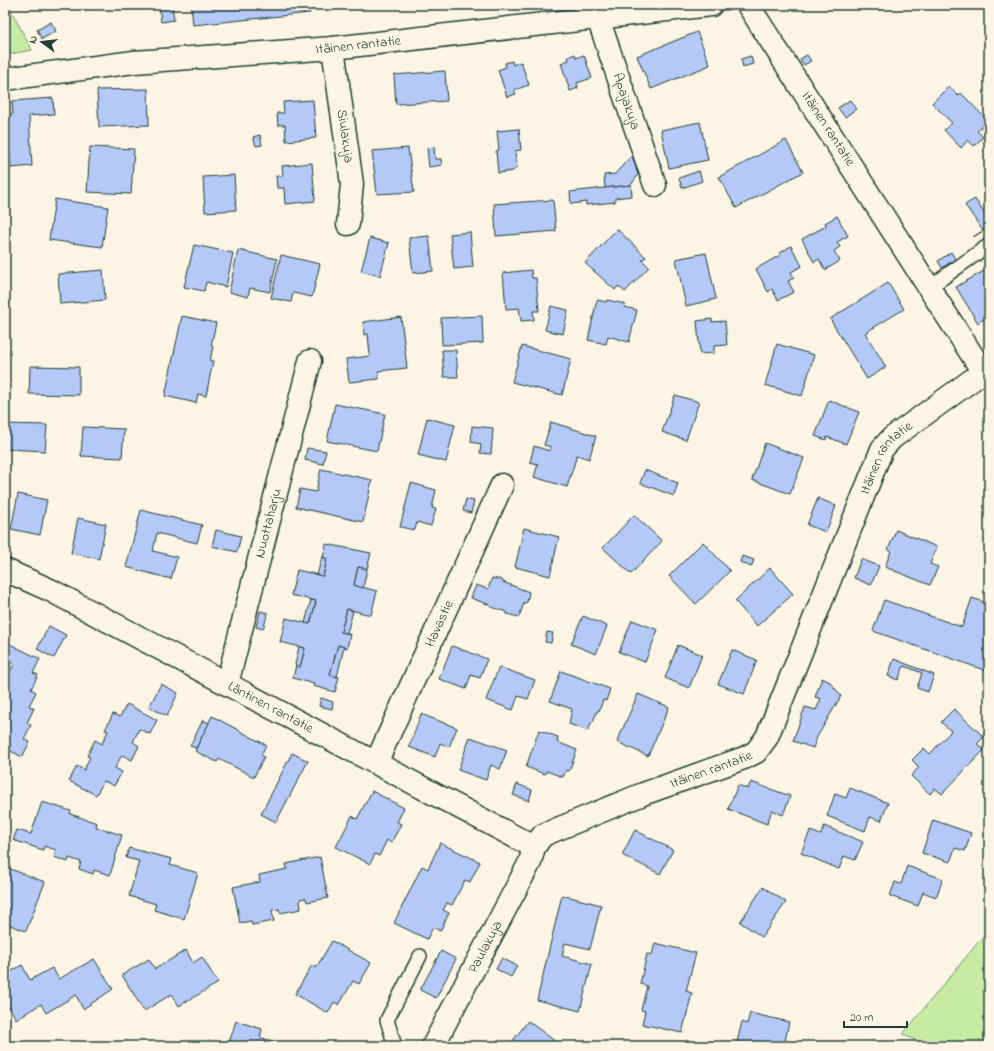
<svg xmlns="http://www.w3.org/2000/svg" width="994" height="1051" viewBox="0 0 994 1051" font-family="'Indie Flower',sans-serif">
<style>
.green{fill:#c8eba4;stroke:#74946c}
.building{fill:#b5c9f8;stroke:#1f3d34}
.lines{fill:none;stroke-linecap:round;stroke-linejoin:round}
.service-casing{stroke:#1f3d34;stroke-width:16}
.minor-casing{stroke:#1f3d34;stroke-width:25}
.service{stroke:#fcf5e5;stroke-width:13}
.minor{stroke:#fcf5e5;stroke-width:22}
.labels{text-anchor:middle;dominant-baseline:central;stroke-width:4;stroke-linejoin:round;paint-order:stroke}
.street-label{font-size:14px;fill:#1f3d34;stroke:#fcf5e5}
</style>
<rect width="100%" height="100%" fill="#fcf5e5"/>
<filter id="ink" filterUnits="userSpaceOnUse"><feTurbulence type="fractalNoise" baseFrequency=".025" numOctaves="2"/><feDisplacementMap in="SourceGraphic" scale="8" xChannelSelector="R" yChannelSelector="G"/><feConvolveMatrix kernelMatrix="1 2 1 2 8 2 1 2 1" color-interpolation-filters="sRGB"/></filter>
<g filter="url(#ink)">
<g class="green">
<polygon points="5,5 8,5 32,50 5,55"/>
<polygon points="989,929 989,1046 926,1046 903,1034"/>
</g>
<g class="building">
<polygon points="159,5 172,5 174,20 161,22"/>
<polygon points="191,5 309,5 310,13 193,25"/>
<polygon points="51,22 56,31 42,39 37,30"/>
<polygon points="697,32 710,65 651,89 637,56"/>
<polygon points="575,54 576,58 584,55 592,78 577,83 578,88 570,91 561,63 569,60 568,57"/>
<polygon points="807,55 811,61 804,65 800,59"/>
<polygon points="751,56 753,64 743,67 741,59"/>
<polygon points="512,61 513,65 521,62 529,85 514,90 516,94 507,97 498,70 506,67 505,63"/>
<polygon points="445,71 447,101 396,104 394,75"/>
<polygon points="949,86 958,96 961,93 988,121 977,131 983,137 974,146 968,140 961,148 944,130 952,123 932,103"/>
<polygon points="148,89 149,125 99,127 97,90"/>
<polygon points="53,98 54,114 29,116 32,166 11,168 6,114 13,114 12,101"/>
<polygon points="313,100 316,138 286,141 285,125 278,125 277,113 284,113 283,102"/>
<polygon points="850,100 856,109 845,117 838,108"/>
<polygon points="700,122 708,160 669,168 661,130"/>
<polygon points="519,129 521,150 515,151 517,167 513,171 498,173 496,151 499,150 497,131"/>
<polygon points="260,135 262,145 256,146 253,137"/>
<polygon points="786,140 803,172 736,208 719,177"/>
<polygon points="90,147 134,149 131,194 87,192"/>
<polygon points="434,147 435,159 441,159 442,165 429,167 427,148"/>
<polygon points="408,148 414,192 377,194 372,151"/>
<polygon points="632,155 638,175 631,185 605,188 604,175 615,174"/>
<polygon points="312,163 315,201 285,204 284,188 277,188 276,176 283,176 282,166"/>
<polygon points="699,171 702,181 682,188 679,178"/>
<polygon points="234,175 236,210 205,212 203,177"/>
<polygon points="631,185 632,196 615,198 615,202 586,205 586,202 571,204 570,192"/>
<polygon points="55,199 108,207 102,247 49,240"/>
<polygon points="975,199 989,221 989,227 973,237 983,231 965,205"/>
<polygon points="553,200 556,231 496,236 494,204"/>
<polygon points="837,216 848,236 837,242 840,247 834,251 840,261 825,270 819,259 814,262 802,239 826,226 825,223"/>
<polygon points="617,229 646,257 642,260 649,267 625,292 618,286 615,290 585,263"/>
<polygon points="470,232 473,267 454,269 450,234"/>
<polygon points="429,236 433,271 413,273 409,238"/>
<polygon points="370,238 389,243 380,276 361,271"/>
<polygon points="194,245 233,253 226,287 206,282 204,291 184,287"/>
<polygon points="791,246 802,266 791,272 794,278 788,281 794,292 778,300 772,289 768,292 756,269 780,255 780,253"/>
<polygon points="238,250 277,259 270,292 250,288 248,297 229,292"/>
<polygon points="951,252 955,259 942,268 938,261"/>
<polygon points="706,253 716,299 686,306 676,259"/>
<polygon points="281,255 320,264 312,297 293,293 291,302 271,298"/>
<polygon points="989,268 989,316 978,323 956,287"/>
<polygon points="103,270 105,300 60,304 58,274"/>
<polygon points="531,270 532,278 536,278 539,311 533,311 534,320 521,321 519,308 506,309 503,273"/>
<polygon points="888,283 904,309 865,333 886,367 867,379 830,319"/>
<polygon points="597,300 606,302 607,300 625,304 624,307 637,310 629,342 608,336 606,344 588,340"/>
<polygon points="551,306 568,310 563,334 545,330"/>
<polygon points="182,316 216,323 211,346 213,346 210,361 213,361 206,396 198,394 196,403 165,396"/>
<polygon points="482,316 483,343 442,345 441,318"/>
<polygon points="401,317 407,368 378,371 379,379 349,382 346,359 370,356 368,334 364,335 363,322"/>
<polygon points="712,319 712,322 725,321 727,345 714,346 714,353 700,354 697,321"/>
<polygon points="777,344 814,355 802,396 765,385"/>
<polygon points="522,346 571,359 562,395 512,382"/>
<polygon points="442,350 456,350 458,377 444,377"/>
<polygon points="30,366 79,367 79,395 29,394"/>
<polygon points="675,395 699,402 686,440 662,432"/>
<polygon points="829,400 859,412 846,444 827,437 826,440 815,436"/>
<polygon points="335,404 385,414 377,451 327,441"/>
<polygon points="427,418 455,425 446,462 418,455"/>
<polygon points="551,422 596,436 589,459 577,455 567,487 534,477 538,464 530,462 534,446 550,451 551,447 544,445"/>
<polygon points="7,424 47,425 45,451 6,449"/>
<polygon points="472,426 493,428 491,454 480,453 481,444 471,442"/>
<polygon points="83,427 124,429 122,458 81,456"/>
<polygon points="765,443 804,458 790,494 752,480"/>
<polygon points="307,448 326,451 323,464 305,460"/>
<polygon points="321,469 372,480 363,522 296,507 300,489 316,492"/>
<polygon points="645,470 678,483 674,496 640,483"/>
<polygon points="411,483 436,490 432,508 436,509 431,526 417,522 415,530 400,527"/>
<polygon points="18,494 47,500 40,535 11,529"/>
<polygon points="818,498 836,506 826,532 807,525"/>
<polygon points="466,499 474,501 471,513 463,511"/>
<polygon points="141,510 202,525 197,543 157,533 153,551 177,557 171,579 126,567"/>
<polygon points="634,515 662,541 631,574 603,548"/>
<polygon points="78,518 106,524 99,559 71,553"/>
<polygon points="524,528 559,537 550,576 515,567"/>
<polygon points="216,530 241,536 237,552 212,546"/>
<polygon points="896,530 937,547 930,564 938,567 930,585 885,567 891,551 888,550"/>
<polygon points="703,542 730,571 696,604 669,576"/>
<polygon points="326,544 371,553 367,569 358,567 354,585 377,591 371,615 347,609 341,632 350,634 347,648 338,645 330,675 339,677 335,692 313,686 314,684 293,678 296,665 300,667 305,648 280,642 286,618 310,624 316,601 291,595 297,570 323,576 327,559 323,557"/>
<polygon points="742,556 754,560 751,567 740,562"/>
<polygon points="322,557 327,559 323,576 317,575"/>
<polygon points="861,559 879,566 871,585 854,578"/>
<polygon points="358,567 367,569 363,588 354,585"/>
<polygon points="770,568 793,594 757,626 735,601"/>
<polygon points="492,578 502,580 503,582 529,592 527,602 524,603 519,617 507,614 507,612 491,607 490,605 471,598 476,585 488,589"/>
<polygon points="972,598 989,604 989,665 987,671 873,631 884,600 962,627"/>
<polygon points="311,600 316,601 310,624 305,623"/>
<polygon points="347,609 353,611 347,633 341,632"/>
<polygon points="260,611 268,613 263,629 256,627"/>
<polygon points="583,616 607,626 596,654 571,644"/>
<polygon points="632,620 658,630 645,662 619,652"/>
<polygon points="49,626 66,635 54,658 37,649"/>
<polygon points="547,632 553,633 551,643 545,642"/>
<polygon points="10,644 40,659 33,673 38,675 31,689 36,692 29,706 34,708 27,723 31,725 24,739 30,742 22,757 5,748 5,702 8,696 5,695 5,677 7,677 14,664 5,659 5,653"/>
<polygon points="338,645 344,647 337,677 330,675"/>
<polygon points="678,645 702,655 689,688 665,678"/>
<polygon points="452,646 487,659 480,678 471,675 466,689 439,679"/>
<polygon points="299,647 305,648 300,667 295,665"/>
<polygon points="732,650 757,660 744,694 718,684"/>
<polygon points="894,659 934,675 928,692 917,688 922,673 904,666 898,680 888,676"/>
<polygon points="499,667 535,680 528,699 518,696 513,710 486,700"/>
<polygon points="561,671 610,689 606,701 603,700 599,711 597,711 593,722 592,721 588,731 569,724 572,709 550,701"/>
<polygon points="822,678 830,682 841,696 817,737 813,748 793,741 805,707 816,710 821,699 815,697"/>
<polygon points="161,684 178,693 167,716 149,707"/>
<polygon points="638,694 669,707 648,756 617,742"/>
<polygon points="321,698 333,702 332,709 319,706"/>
<polygon points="127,704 157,720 150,734 139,729 133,742 139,746 132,760 122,755 115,768 122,772 114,786 104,781 96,795 69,781 77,766 84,770 90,757 87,756 95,740 102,744 108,731 105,730 113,714 120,717"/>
<polygon points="954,709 984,737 977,744 984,750 942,794 935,788 930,794 911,776 919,767 912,760 924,748 930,754 951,731 941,722"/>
<polygon points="421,714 457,728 449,747 440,743 435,757 409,747"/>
<polygon points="212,716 266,745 261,755 264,757 254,777 219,759 217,762 195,751"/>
<polygon points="203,720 209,723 196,748 190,746"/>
<polygon points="539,730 558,737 557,742 577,750 569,771 566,770 563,777 546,771 545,774 526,767"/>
<polygon points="470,737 507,750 500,769 491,765 486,780 458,770"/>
<polygon points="292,753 308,761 276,822 261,814"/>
<polygon points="751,782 790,796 783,815 772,810 767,824 728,809 738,785 748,789"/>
<polygon points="517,784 532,790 529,801 513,795"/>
<polygon points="850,788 888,803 881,821 870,817 865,831 827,816 835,794 846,798"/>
<polygon points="372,791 404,808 397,822 401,824 391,843 387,840 379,856 375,854 370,864 336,847 352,816 357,819"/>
<polygon points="42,802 71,811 70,814 97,823 96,827 122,835 110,875 94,870 93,874 79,869 81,862 69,858 68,862 54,857 56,850 44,846 43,850 13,840 17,830 31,834"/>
<polygon points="933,820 971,833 965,851 955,848 950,862 922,853"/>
<polygon points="824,826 863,842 855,860 844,856 839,869 801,853 810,831 821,835"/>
<polygon points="635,830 673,850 660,874 622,855"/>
<polygon points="440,843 480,862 470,882 465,880 452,905 447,903 443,910 449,913 440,931 433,927 427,939 394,923 422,866 428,869"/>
<polygon points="129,848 172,859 170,865 198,873 184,919 154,910 156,904 129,896 139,861 126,858"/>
<polygon points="320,857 328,898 307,902 306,898 300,899 301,909 280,913 279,909 272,910 274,921 252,925 251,921 240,923 233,887 260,882 259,875 287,869 286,864"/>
<polygon points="907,866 943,879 936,897 923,892 918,906 890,896 895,882 901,884"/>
<polygon points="5,867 45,882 26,931 5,923"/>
<polygon points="763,887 786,902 762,937 740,922"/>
<polygon points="562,895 601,905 590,949 565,943 562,956 592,964 580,1011 537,1000"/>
<polygon points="332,941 371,963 359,984 353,981 339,1005 334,1002 328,1013 295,994 312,965 316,968"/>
<polygon points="655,943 696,953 686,991 692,993 682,1033 642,1024 645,1011 641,1010 647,986 640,984 647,954 652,955"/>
<polygon points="186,950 193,963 202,957 218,983 179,1006 172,994 144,1011 122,975 149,959 155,969"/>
<polygon points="441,951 456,959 436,998 420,990"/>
<polygon points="502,958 517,966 511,977 496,969"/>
<polygon points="94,959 113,989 83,1009 76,995 46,1013 41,1004 16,1019 5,999 5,975 22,965 30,980 52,968 59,979"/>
<polygon points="750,1013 789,1022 784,1046 736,1046 742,1022 747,1024"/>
<polygon points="236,1021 262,1029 260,1037 265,1039 263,1046 228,1046"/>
<polygon points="528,1021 560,1045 559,1046 509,1046"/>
<polygon points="265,1039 277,1042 291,1046 263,1046"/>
</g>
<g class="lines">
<defs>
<g id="service">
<polyline points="930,287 989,245"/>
<polyline points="395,1046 387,1020 420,956"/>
</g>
<g id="minor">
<path id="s1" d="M598 18 655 185"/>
<path id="s2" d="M333 48 352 184 348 224"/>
<path id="s3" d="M5 79 134 62 333 48 711 5"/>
<path id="s4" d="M5 570 50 590 534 847"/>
<path id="s5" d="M227 684 310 361"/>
<path id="s6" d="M376 763 502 485"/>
<path id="s7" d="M433 1046 530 862 534 847 543 835 643 794 744 758 756 752 767 737 882 449 892 438 983 372 748 5"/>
</g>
</defs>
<use href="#service" class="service-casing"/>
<use href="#minor" class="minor-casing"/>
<use href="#service" class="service"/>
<use href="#minor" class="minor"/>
</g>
</g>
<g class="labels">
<g class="street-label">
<text stroke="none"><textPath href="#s3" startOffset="355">Itäinen rantatie</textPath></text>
<text stroke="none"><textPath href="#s1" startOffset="88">Apajakuja</textPath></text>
<text transform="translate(828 129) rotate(57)">Itäinen rantatie</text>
<text stroke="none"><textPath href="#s2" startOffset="89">Siulakuja</textPath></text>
<text stroke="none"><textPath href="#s7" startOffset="791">Itäinen rantatie</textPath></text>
<text stroke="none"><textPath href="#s5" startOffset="166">Nuottaharju</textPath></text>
<text stroke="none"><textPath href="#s6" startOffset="153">Havastie</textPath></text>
<text stroke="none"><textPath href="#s4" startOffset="299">Läntinen rantatie</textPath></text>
<text stroke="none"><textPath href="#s7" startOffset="419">Itäinen rantatie</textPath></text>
<text stroke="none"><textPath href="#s7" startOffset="112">Paulakuja</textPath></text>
</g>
</g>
<rect width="994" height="1051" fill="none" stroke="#fcf5e5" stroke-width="20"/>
<rect x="10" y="10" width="974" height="1031" fill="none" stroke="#1f3d34" stroke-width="1.5" filter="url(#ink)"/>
<g transform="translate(42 42) rotate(285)" stroke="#fcf5e5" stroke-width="3" paint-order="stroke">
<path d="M0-3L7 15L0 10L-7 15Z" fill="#1f3d34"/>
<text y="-6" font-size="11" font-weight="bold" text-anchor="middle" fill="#1f3d34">N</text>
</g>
<path d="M844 1021v6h63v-6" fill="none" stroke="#1f3d34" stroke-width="2"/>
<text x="850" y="1021" font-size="12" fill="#1f3d34" stroke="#fcf5e5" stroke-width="3" paint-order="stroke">20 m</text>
</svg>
